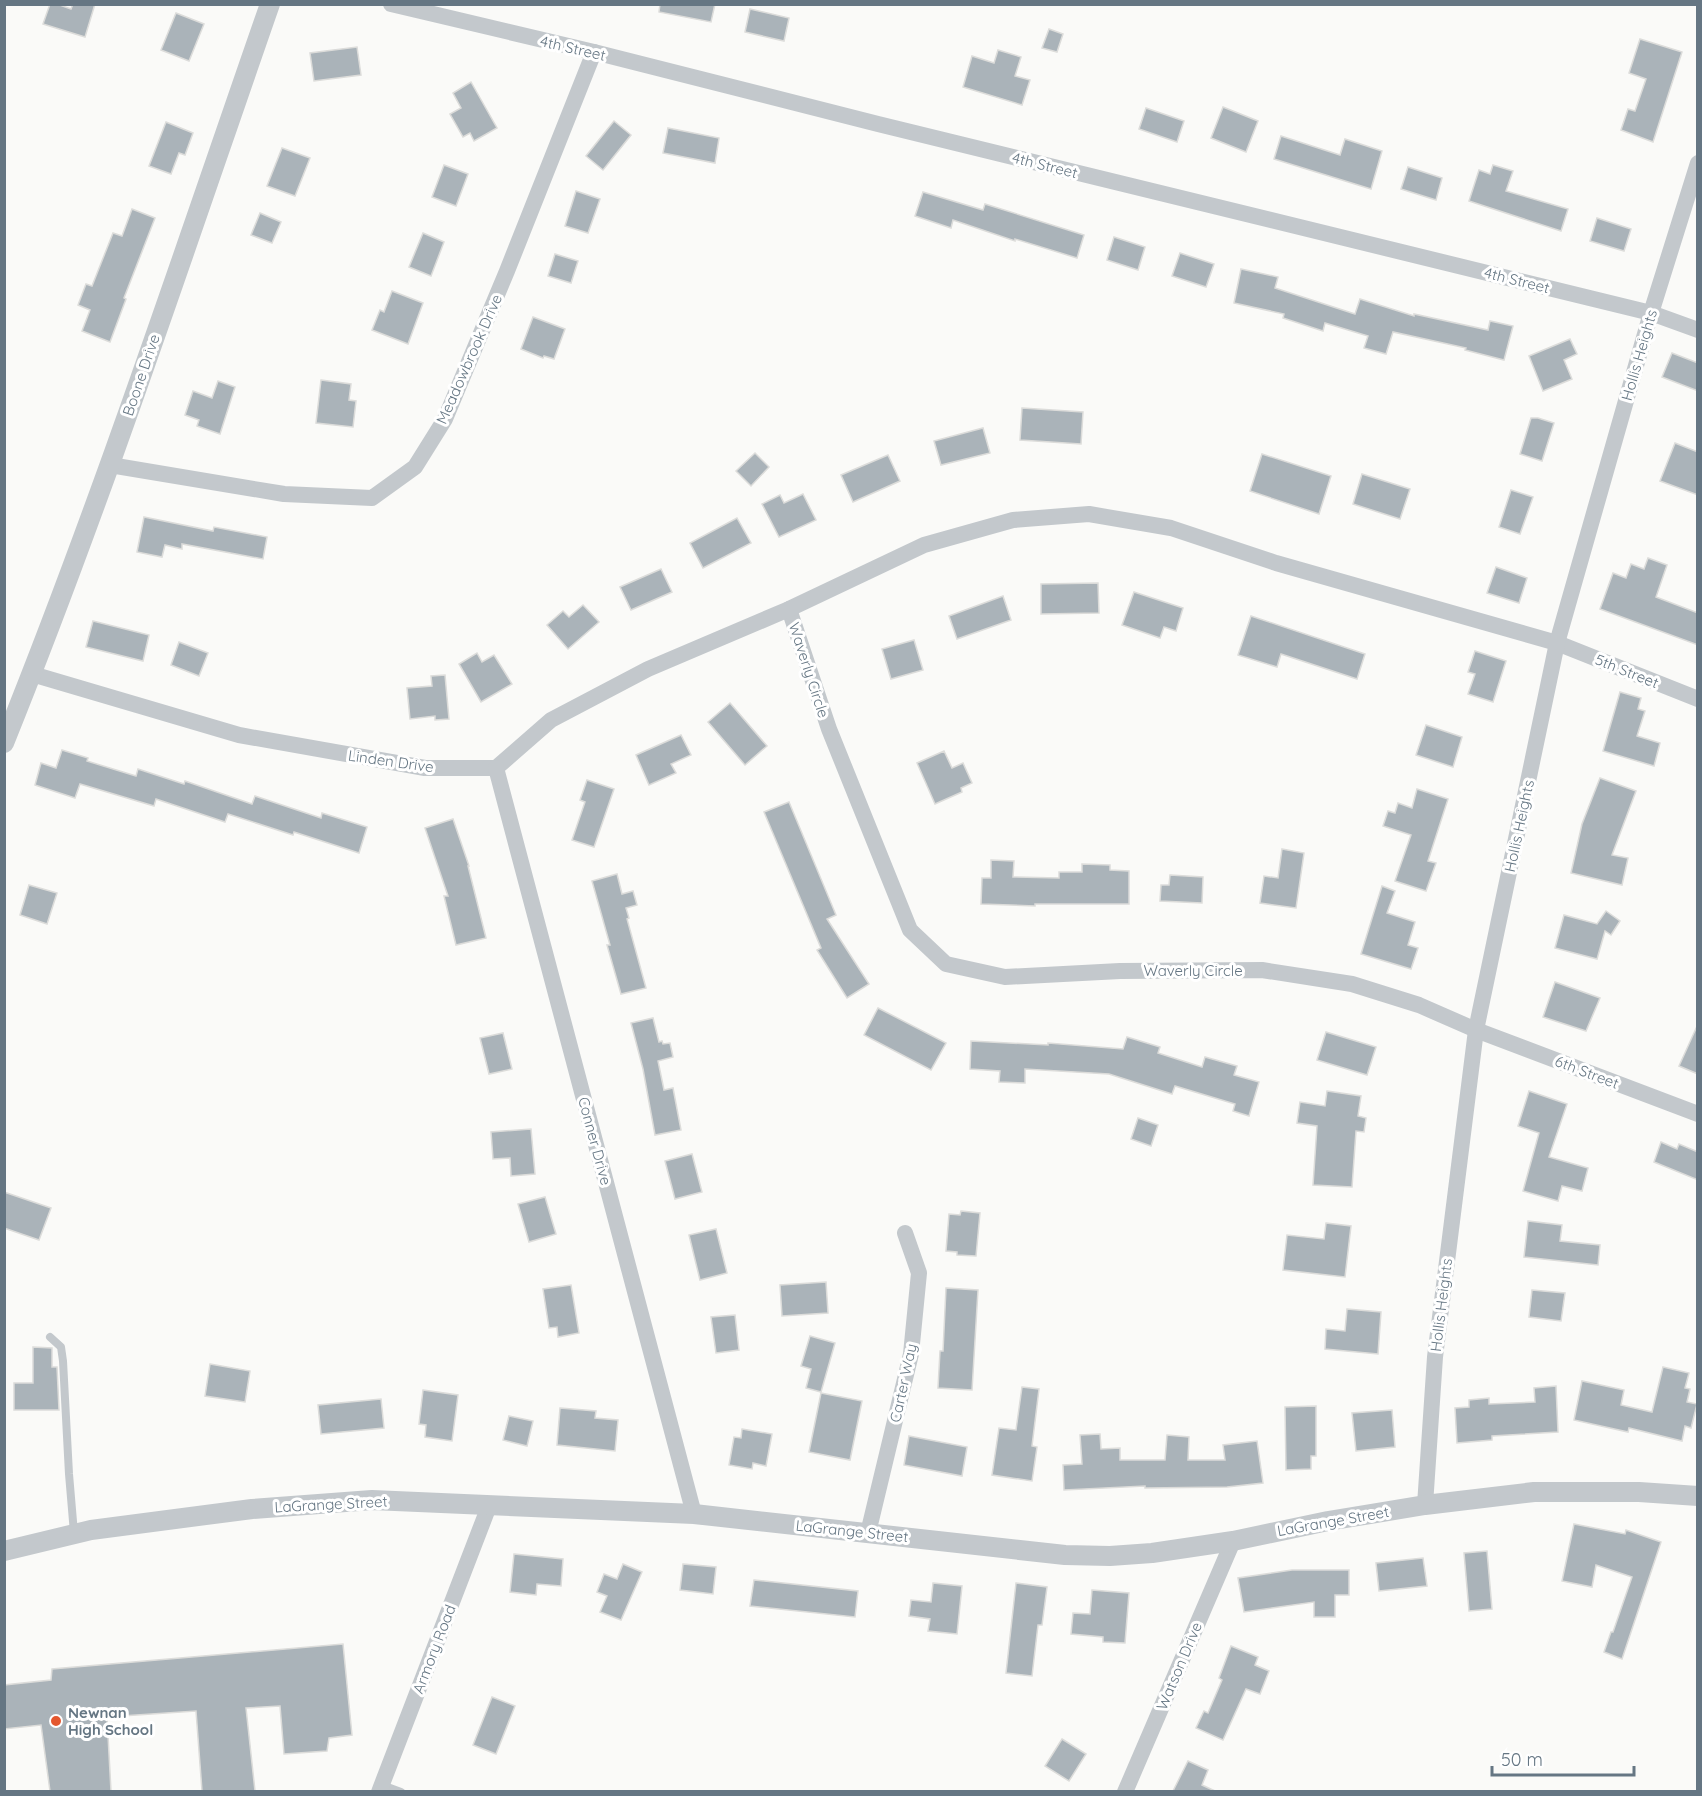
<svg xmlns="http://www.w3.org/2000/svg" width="1702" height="1796" viewBox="0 0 1702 1796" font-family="Quicksand,sans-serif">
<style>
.building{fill:#aab3b9;stroke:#dcdcda;stroke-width:1.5}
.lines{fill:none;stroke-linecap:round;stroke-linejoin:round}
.service{stroke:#c3c8cc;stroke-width:8}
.minor{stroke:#c3c8cc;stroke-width:16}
.tertiary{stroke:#c3c8cc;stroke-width:20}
.poi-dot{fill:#e4572e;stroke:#fff;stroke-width:2}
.labels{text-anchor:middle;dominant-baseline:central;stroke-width:6;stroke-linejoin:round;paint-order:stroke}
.street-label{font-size:15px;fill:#657683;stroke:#fff}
.poi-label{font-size:15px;font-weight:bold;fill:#657683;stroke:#fff;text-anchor:start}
</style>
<rect width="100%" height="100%" fill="#fafaf8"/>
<g class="building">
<polygon points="50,4 57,4 71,9 73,4 95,4 85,37 43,24"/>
<polygon points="660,4 715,4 711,22 659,12"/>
<polygon points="750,9 789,18 784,41 745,32"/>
<polygon points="176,13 204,24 189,61 161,50"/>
<polygon points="1049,29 1063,34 1057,52 1042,48"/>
<polygon points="1640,39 1682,52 1653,142 1621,130 1628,109 1635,111 1646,79 1629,73"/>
<polygon points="357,47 361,75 314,81 310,53"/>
<polygon points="998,50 1021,57 1015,76 1030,80 1022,105 963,87 972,56 994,63"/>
<polygon points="471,82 497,128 474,141 470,133 463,137 450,114 461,108 453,93"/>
<polygon points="1223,107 1258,121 1246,152 1211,138"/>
<polygon points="1146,108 1184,121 1177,142 1139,129"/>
<polygon points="614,121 631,135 603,170 586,156"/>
<polygon points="166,122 193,133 185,155 179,153 171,174 149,166"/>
<polygon points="668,128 719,138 715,163 663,153"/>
<polygon points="1281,136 1340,155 1345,139 1382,151 1371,189 1274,159"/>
<polygon points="282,148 310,158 295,196 267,186"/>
<polygon points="444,165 468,174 456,206 432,197"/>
<polygon points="1493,165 1513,171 1506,191 1568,209 1561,231 1469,201 1479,170 1490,174"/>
<polygon points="1408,167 1442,178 1436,200 1401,189"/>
<polygon points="576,191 600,199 588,233 565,226"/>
<polygon points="923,192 983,210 985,204 1084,235 1077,258 1015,239 1015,241 953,220 951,228 915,216"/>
<polygon points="132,209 155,218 124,298 126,299 110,342 82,331 90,310 78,305 86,284 92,286 113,233 122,236"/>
<polygon points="260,213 281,222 272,243 251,235"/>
<polygon points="1597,218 1631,229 1624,251 1590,241"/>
<polygon points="423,233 444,242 431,276 409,267"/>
<polygon points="1114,237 1145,247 1138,270 1107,260"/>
<polygon points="1180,253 1214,264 1206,287 1172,276"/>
<polygon points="555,254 578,261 571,283 548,276"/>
<polygon points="1241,269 1278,277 1275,288 1355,314 1360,299 1414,316 1414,314 1488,330 1490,321 1513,326 1504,360 1465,350 1466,348 1393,332 1386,354 1364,348 1368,336 1325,323 1323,331 1283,318 1284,314 1234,303"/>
<polygon points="392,291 423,303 408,344 372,330 380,310 384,312"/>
<polygon points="533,317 565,329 554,359 544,356 543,358 521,349"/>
<polygon points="1570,339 1577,354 1564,360 1572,379 1543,391 1529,356"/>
<polygon points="1672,353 1698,363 1698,391 1662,377"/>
<polygon points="321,380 351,384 349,400 356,401 353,427 316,423"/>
<polygon points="218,381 235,387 220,434 197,426 199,420 185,415 193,391 212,398"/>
<polygon points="1022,408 1083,412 1081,444 1020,440"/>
<polygon points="1531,418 1538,418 1554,423 1542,461 1520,454"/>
<polygon points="983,428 990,453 941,465 934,441"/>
<polygon points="1675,443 1698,452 1698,495 1660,481"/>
<polygon points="755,453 769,467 751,486 736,471"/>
<polygon points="1262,454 1331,476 1319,514 1250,491"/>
<polygon points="888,455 900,481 853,502 841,475"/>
<polygon points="1362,474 1410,489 1400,519 1353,504"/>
<polygon points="1511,490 1533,497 1520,534 1499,527"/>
<polygon points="803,494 816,520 779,537 762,504 780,495 784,503"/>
<polygon points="144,517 213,531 214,527 267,537 263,559 182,544 182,549 165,545 162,557 137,552"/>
<polygon points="737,518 751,543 703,568 690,543"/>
<polygon points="1648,558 1667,565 1656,597 1698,613 1698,645 1600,609 1613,573 1626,578 1631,564 1644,569"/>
<polygon points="1496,567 1527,578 1519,603 1487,593"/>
<polygon points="661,569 672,592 631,610 620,587"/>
<polygon points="1098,583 1099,613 1041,614 1041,584"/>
<polygon points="1134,592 1183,608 1176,631 1164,627 1160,638 1122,625"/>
<polygon points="1003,596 1011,620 957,639 949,616"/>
<polygon points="583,605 599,622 568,649 547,625 563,611 569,617"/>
<polygon points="1251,616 1365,654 1357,679 1281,654 1277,667 1238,655"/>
<polygon points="93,621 149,635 143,661 86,647"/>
<polygon points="914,640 923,670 891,679 882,649"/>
<polygon points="179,642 208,653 199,676 171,665"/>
<polygon points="1475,651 1506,661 1493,702 1468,694 1475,674 1468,672"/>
<polygon points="477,653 482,662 494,655 512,684 481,702 459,664"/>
<polygon points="445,675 449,719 435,720 435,716 410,719 407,688 432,686 431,676"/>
<polygon points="1620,692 1641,698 1638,709 1645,711 1637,736 1660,743 1654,766 1603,751"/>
<polygon points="730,703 767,746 745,765 708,722"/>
<polygon points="1426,725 1462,737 1453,767 1416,755"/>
<polygon points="681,735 691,755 671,764 676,773 649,785 636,755"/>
<polygon points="62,750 88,758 87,761 136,776 138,769 184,784 185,781 252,804 255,796 321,818 322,813 367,827 359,853 294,832 293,835 228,814 225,822 156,799 154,806 80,784 75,798 35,785 41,763 56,768"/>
<polygon points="944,751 952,768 963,763 972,783 961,788 962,792 935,804 917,763"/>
<polygon points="1600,778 1636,791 1612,855 1628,858 1622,885 1571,873 1582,824"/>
<polygon points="587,780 614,789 594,847 572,840 585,802 580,800"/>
<polygon points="1417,789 1448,799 1428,861 1436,863 1426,891 1395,881 1411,835 1383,826 1388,811 1395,813 1398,803 1412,808"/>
<polygon points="789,802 836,915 827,919 869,984 847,998 817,950 821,948 764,812"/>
<polygon points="453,819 469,866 468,866 486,938 456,945 444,896 448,896 425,828"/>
<polygon points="1282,849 1304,853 1296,908 1260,903 1264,876 1278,878"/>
<polygon points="991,860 1014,861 1013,877 1059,878 1059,872 1082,872 1082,864 1110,865 1110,870 1129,871 1129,904 1035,904 1035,906 981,904 982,878 991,878"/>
<polygon points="617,874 622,894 633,891 637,905 626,908 629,918 627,919 646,988 621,994 607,945 610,945 592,881"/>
<polygon points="1170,875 1203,877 1202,903 1160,901 1161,885 1169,885"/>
<polygon points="29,885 57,893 47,924 20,915"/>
<polygon points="1382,886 1395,891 1387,913 1415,922 1408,945 1418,948 1411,969 1361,954"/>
<polygon points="1606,911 1620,921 1611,935 1605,931 1597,959 1555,948 1564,915 1597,924"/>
<polygon points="1555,982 1600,998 1586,1031 1543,1017"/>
<polygon points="878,1008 946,1043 931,1070 864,1035"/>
<polygon points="653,1018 659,1042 662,1041 663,1044 670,1043 673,1057 658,1061 664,1090 673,1088 681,1130 655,1135 643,1069 631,1023"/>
<polygon points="1698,1024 1698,1074 1679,1066"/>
<polygon points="1326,1032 1376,1047 1367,1075 1317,1060"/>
<polygon points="503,1033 512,1069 489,1074 480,1038"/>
<polygon points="1127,1037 1160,1047 1158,1053 1202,1067 1205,1057 1237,1066 1234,1075 1259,1082 1249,1116 1233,1111 1235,1104 1175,1086 1172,1094 1109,1074 1025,1069 1025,1083 999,1082 1000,1071 970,1069 971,1041 1048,1045 1048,1043 1123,1049"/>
<polygon points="1327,1091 1361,1096 1358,1116 1366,1118 1364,1132 1356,1131 1352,1187 1313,1185 1317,1126 1297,1123 1300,1102 1325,1106"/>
<polygon points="1529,1091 1567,1104 1549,1157 1588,1168 1582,1191 1562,1186 1558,1201 1523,1191 1539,1133 1518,1126"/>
<polygon points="1138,1118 1158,1125 1151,1146 1131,1139"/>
<polygon points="531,1129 535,1174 511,1176 510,1158 493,1159 491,1132"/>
<polygon points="1661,1142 1677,1149 1679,1144 1698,1152 1698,1180 1654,1162"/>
<polygon points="692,1154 702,1192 675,1199 665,1161"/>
<polygon points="4,1192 51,1208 39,1240 4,1228"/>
<polygon points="545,1197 556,1234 529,1242 518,1204"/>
<polygon points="961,1211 980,1213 976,1256 957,1255 957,1252 946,1251 949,1214 960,1215"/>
<polygon points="1528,1221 1562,1225 1560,1241 1600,1245 1598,1265 1524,1257"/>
<polygon points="1326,1223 1351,1226 1345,1277 1283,1270 1287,1235 1324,1239"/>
<polygon points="716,1229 727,1273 700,1280 689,1235"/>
<polygon points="826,1282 828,1313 782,1316 780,1285"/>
<polygon points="571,1285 579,1333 558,1337 557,1327 549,1328 543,1289"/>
<polygon points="946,1288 978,1290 972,1390 938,1388 940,1351 943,1351"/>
<polygon points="1532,1290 1565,1293 1561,1321 1529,1317"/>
<polygon points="1347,1309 1381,1312 1378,1354 1325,1349 1326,1329 1345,1331"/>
<polygon points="735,1315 739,1350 716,1353 711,1317"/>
<polygon points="810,1336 835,1343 821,1392 806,1388 811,1369 801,1366"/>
<polygon points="33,1347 52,1348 52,1367 57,1367 59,1410 14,1410 14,1383 33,1383"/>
<polygon points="210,1364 250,1371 245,1402 205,1396"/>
<polygon points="1663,1367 1689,1373 1685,1388 1690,1389 1687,1402 1697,1404 1691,1428 1685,1426 1682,1441 1629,1428 1628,1432 1574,1420 1582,1381 1624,1390 1621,1405 1652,1412"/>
<polygon points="1556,1386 1558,1432 1492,1436 1492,1440 1457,1443 1455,1408 1469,1407 1469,1400 1489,1398 1489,1404 1535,1402 1534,1388"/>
<polygon points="1022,1387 1039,1389 1032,1446 1037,1447 1032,1481 992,1475 999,1428 1016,1430"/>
<polygon points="423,1390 458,1395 452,1441 425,1437 426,1425 419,1424"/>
<polygon points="821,1393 862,1401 850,1460 809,1452"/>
<polygon points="381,1399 384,1428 321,1434 318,1405"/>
<polygon points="1316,1406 1316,1456 1311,1456 1311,1469 1286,1470 1285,1407"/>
<polygon points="560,1408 596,1411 595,1418 618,1420 615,1451 557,1445"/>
<polygon points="1392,1410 1395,1447 1356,1451 1352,1413"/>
<polygon points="509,1416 533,1421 527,1446 503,1440"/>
<polygon points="742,1429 772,1434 766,1466 753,1463 752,1469 729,1465 734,1437 741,1438"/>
<polygon points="1100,1434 1101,1449 1120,1448 1120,1460 1165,1460 1167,1435 1189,1437 1188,1460 1225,1460 1223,1445 1257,1441 1263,1483 1227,1487 1145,1488 1145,1486 1064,1490 1063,1465 1082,1464 1080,1435"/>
<polygon points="909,1436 967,1447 962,1476 904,1465"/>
<polygon points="1574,1524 1625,1534 1626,1530 1661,1542 1622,1659 1604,1652 1611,1632 1613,1632 1632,1577 1596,1565 1592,1587 1562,1581"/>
<polygon points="1487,1551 1492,1609 1469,1611 1464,1553"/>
<polygon points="514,1554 563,1559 561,1586 537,1584 536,1595 510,1592"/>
<polygon points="1423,1558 1427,1586 1379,1591 1376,1563"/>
<polygon points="623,1564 642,1572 621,1620 600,1612 607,1596 597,1592 604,1574 617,1579"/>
<polygon points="683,1564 716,1567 713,1594 680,1590"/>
<polygon points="1292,1570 1349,1570 1349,1595 1335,1595 1335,1617 1314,1617 1314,1602 1244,1612 1238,1578"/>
<polygon points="754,1580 858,1591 855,1617 750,1606"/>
<polygon points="933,1583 962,1586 957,1634 928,1631 930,1619 909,1616 911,1600 931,1602"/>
<polygon points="1016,1583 1047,1587 1042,1625 1038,1625 1032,1676 1006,1673"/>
<polygon points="1092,1590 1129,1593 1125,1643 1103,1642 1103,1637 1071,1634 1073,1613 1090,1614"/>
<polygon points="343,1644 352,1735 329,1738 327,1751 284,1754 280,1706 246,1708 255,1791 202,1791 196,1711 107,1717 111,1791 50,1791 41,1725 4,1729 4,1685 51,1680 52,1669"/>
<polygon points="1231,1646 1258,1657 1255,1665 1269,1671 1260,1694 1246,1689 1223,1740 1196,1728 1204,1711 1208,1713 1222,1680 1219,1678"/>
<polygon points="492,1697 515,1706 496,1754 473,1745"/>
<polygon points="1062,1739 1086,1754 1069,1781 1045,1766"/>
<polygon points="1188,1761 1208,1770 1202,1785 1215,1791 1173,1791"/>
</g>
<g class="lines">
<g class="service">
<polyline points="50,1337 61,1347 63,1361 69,1474 74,1533"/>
<polyline points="382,1785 401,1792"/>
</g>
<g class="minor">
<polyline points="391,4 594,52 878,124 1651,313 1698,330"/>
<polyline points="110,465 284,494 372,498 415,467 445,419 507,271 594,52"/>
<polyline points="789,609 829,729 910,930 946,964 1005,977 1120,971 1262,970 1352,984 1419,1005 1476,1030 1698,1114"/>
<polyline points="32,674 239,735 425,768 496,768 551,720 648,669 789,609 924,545 1013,520 1089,514 1171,528 1276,563 1557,643 1698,699"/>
<polyline points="496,768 694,1514"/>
<polyline points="1425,1505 1435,1357 1476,1030 1557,643 1651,313 1698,163"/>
<polyline points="868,1533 911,1354 919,1273 905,1233"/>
<polyline points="379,1792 489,1506"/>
<polyline points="1125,1792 1233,1541"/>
</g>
<g class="tertiary">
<path d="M4 743C102 500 184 251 270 4"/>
<polyline points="4,1551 91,1530 252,1509 372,1500 694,1514 1065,1555 1110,1556 1152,1553 1233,1541 1328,1521 1425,1505 1534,1492 1639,1492 1698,1496"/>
</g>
</g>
<circle class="poi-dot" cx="56" cy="1721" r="6"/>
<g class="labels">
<g class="street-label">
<text transform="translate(573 48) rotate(13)">4th Street</text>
<text transform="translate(1045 165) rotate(14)">4th Street</text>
<text transform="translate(1517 280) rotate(14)">4th Street</text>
<text transform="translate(1639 355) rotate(-74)">Hollis Heights</text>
<text transform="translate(469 359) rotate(-66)">Meadowbrook Drive</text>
<text transform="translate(141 375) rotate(-71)">Boone Drive</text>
<text transform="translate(809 670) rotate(72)">Waverly Circle</text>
<text transform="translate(1627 671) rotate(22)">5th Street</text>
<text transform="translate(391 761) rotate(8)">Linden Drive</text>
<text transform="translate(1519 826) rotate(-78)">Hollis Heights</text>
<text x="1193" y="970">Waverly Circle</text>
<text transform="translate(1587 1072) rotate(21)">6th Street</text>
<text transform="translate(595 1141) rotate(75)">Conner Drive</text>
<text transform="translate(1441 1305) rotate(-83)">Hollis Heights</text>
<text transform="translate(903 1383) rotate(-78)">Carter Way</text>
<text transform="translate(331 1504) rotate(-3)">LaGrange Street</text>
<text transform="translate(1333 1521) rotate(-10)">LaGrange Street</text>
<text transform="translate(852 1531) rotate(6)">LaGrange Street</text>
<text transform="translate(434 1649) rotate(-69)">Armory Road</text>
<text transform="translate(1179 1666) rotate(-67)">Watson Drive</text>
</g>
<g class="poi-label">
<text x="68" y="1712">Newnan<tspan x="68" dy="17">High School</tspan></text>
</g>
</g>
<rect width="1702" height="1796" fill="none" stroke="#657683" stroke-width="12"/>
<path d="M1492 1766v9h142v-9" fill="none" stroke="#657683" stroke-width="3"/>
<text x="1501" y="1766" font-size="18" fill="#657683" stroke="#ffffff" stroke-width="4.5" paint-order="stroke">50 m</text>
</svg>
